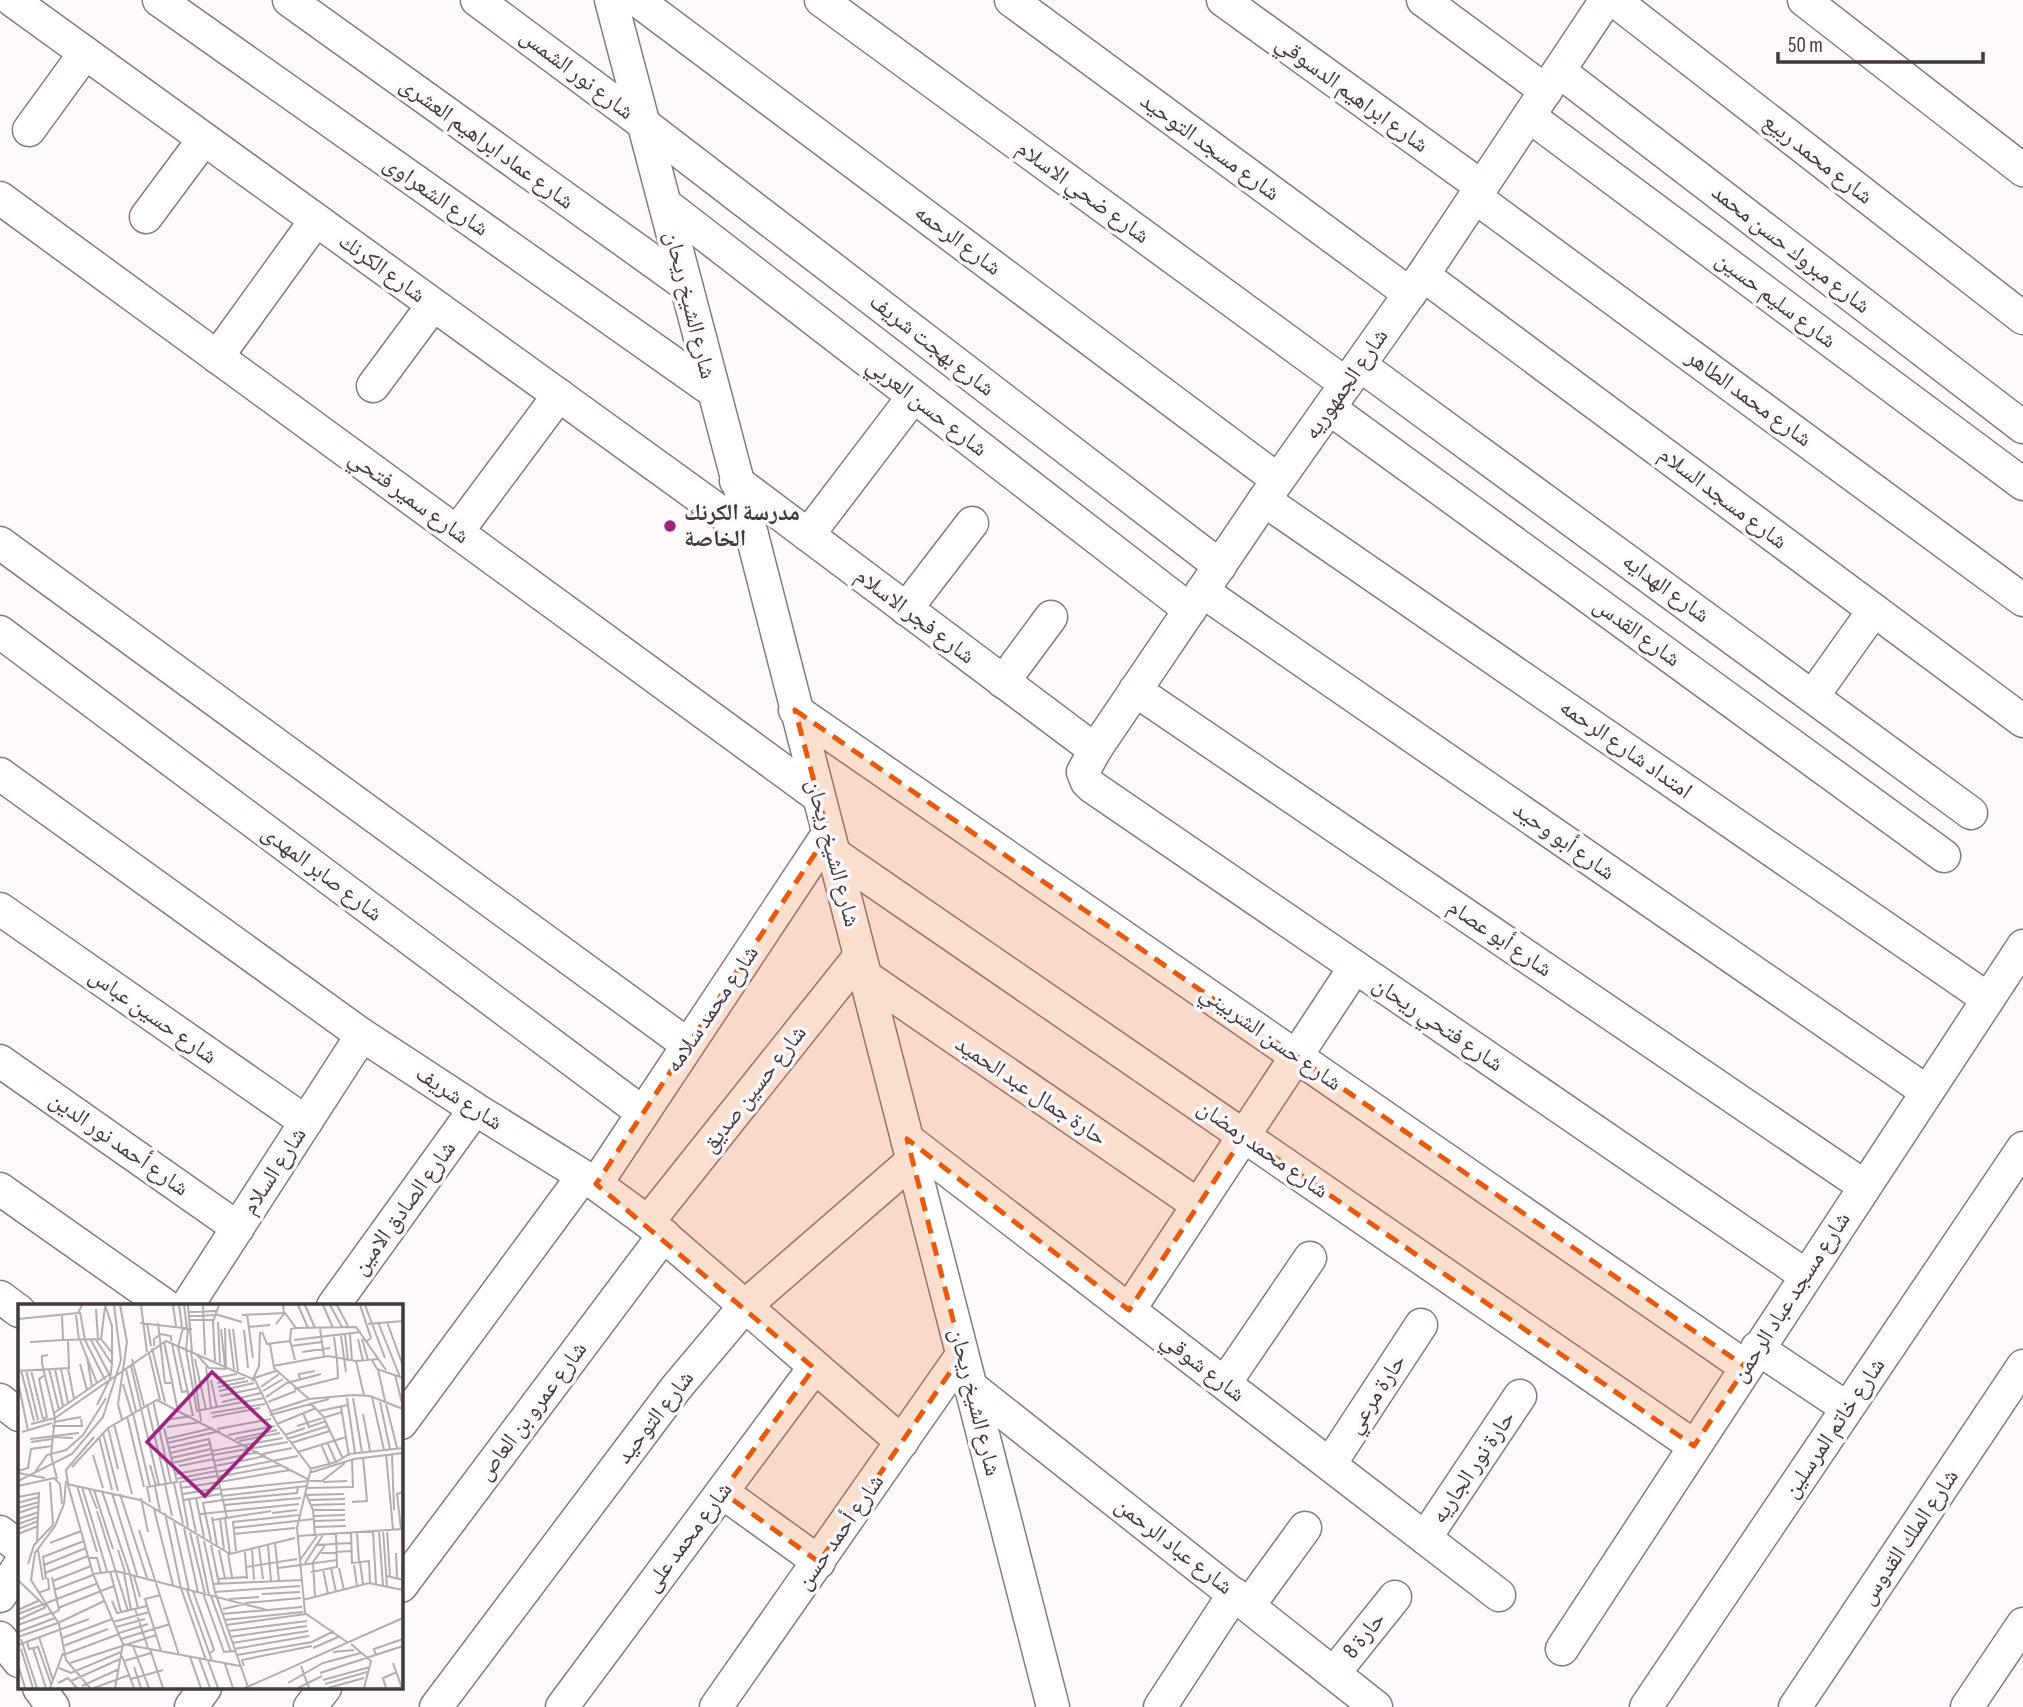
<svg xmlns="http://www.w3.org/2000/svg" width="2023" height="1707" viewBox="0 0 2023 1707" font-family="'Sofia Sans Condensed','Noto Naskh Arabic',sans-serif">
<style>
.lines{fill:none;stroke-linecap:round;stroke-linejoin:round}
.minor-casing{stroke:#8b7783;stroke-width:35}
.minor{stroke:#fff;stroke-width:32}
.marked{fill:#e8590c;fill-opacity:0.2;stroke:#e8590c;stroke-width:5;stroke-dasharray:14 9;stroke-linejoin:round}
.poi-dot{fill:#9d247d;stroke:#fef9fc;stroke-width:2.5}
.labels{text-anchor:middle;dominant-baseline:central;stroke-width:7;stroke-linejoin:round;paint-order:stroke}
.street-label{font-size:23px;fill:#42393e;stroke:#fef9fc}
.poi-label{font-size:23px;font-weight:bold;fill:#42393e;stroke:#fef9fc;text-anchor:start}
.inset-road{fill:none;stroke:#b3acb0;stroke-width:2}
.view{fill:#9d247d;fill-opacity:0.15;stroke:#9d247d;stroke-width:3.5}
.inset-edge{fill:none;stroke:#42393e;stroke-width:3.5}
</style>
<rect width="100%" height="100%" fill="#fef9fc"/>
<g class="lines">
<defs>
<g id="minor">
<polyline points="12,0 752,535"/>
<polyline points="159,0 713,391"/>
<polyline points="289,0 686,285"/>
<polyline points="477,0 644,124 1220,566"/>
<polyline points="611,0 752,535 1053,1707"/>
<polyline points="637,0 1278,480"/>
<polyline points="821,0 1346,384"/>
<polyline points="1011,0 1410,294"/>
<polyline points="1223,0 1482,187"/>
<polyline points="1423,0 1546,91"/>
<polyline points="1606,0 1423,275 1264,500 1095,750 1083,772 1087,782 1091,786 1805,1275"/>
<polyline points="1614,0 2023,318"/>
<polyline points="1804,0 2023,170"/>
<polyline points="1559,71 2023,427"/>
<polyline points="1529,116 2023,484"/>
<polyline points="29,130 85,53"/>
<polyline points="1475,197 2023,600"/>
<polyline points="0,198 818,796"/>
<polyline points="665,204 1190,610"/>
<polyline points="146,217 204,139"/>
<polyline points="1423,275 2023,721"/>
<polyline points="217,357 316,220"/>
<polyline points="1360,365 1971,813"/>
<polyline points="373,386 433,305"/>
<polyline points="1329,408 1944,856"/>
<polyline points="736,481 1095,750"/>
<polyline points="1264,500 1988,999"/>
<polyline points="457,532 559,395"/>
<polyline points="808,535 913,397"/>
<polyline points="0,543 688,1045"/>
<polyline points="1202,591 1926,1091"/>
<polyline points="906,609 972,523"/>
<polyline points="0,632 643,1113"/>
<polyline points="1003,682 1051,617"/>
<polyline points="1135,690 1864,1186"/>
<polyline points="1813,696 1874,610"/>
<polyline points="795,710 1746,1367"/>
<polyline points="0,774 362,1035 475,1109 596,1184 648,1222 902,1442"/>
<polyline points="833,853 1694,1446"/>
<polyline points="0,909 306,1122"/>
<polyline points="865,976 1198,1205"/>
<polyline points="0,1061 238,1228"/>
<polyline points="907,1139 1499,1595"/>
<polyline points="596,1184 828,834"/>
<polyline points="0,1189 166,1306"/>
<polyline points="648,1222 860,956"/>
<polyline points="0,1297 19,1311"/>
<polyline points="187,1306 362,1035"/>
<polyline points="333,1306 475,1109"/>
<polyline points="1129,1310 1355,967"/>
<polyline points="1757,1348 1847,1408"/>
<polyline points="1225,1383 1310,1258"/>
<polyline points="970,1386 1376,1707"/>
<polyline points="0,1400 19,1415"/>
<polyline points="401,1423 583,1176"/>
<polyline points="1330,1464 1421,1325"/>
<polyline points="722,1492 819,1562"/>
<polyline points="0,1532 19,1547"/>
<polyline points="1425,1538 1520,1396"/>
<polyline points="401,1586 664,1235"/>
<polyline points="0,1596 19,1566"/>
<polyline points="1249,1605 1305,1528"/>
<polyline points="0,1638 19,1661"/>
<polyline points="1562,1649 2023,946"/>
<polyline points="1334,1673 1395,1597"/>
<polyline points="39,1688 53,1707"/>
<polyline points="191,1707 205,1688"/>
<polyline points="310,1707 325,1688"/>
<polyline points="436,1707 676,1388 745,1306 912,1161"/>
<polyline points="562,1707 814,1368"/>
<polyline points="716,1707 962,1355"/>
<polyline points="1160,1707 1234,1594"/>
<polyline points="1646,1707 2023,1148"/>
<polyline points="1795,1707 2023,1366"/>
<polyline points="1967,1707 2023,1624"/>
</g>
</defs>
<use href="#minor" class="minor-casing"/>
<use href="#minor" class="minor"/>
</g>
<path class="marked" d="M795 710 1746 1367 1694 1446 1244 1136 1129 1310 907 1139 962 1355 819 1562 722 1492 814 1368 596 1184 828 834Z"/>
<circle class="poi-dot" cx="670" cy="526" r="7"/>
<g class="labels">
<g class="street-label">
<text transform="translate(577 74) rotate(37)">شارع نور الشمس</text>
<text transform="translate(1352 94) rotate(36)">شارع ابراهيم الدسوقي</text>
<text transform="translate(487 143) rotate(36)">شارع عماد ابراهيم العشرى</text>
<text transform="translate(1210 147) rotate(36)">شارع مسجد التوحيد</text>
<text transform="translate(1818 159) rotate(38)">شارع محمد ربيع</text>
<text transform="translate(1083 192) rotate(36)">شارع ضحي الاسلام</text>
<text transform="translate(436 196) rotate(35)">شارع الشعراوى</text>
<text transform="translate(958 240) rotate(37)">شارع الرحمه</text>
<text transform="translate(1791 249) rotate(38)">شارع مبروك حسن محمد</text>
<text transform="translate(382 268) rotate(36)">شارع الكرنك</text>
<text transform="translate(1776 300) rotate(37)">شارع سليم حسين</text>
<text transform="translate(690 305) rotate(76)">شارع الشيخ ريحان</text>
<text transform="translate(932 345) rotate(38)">شارع بهجت شريف</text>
<text transform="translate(1346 384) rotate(-55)">شارع الجمهوريه</text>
<text transform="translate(1749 398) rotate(36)">شارع محمد الطاهر</text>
<text transform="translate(927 407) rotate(38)">شارع حسن العربي</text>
<text transform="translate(409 497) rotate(36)">شارع سمير فتحي</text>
<text transform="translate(1723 498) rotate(37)">شارع مسجد السلام</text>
<text transform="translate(1666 588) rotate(36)">شارع الهدايه</text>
<text transform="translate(915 616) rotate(37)">شارع فجر الاسلام</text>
<text transform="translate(1637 632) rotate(36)">شارع القدس</text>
<text transform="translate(1626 749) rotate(35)">امتداد شارع الرحمه</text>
<text transform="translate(1564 841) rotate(35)">شارع أبو وحيد</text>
<text transform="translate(833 853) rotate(75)">شارع الشيخ ريحان</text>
<text transform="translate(322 873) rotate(37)">شارع صابر المهدى</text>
<text transform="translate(1500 938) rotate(34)">شارع أبو عصام</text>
<text transform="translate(712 1009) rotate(-56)">شارع محمد سلامه</text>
<text transform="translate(153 1016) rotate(35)">شارع حسين عباس</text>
<text transform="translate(1438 1024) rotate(34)">شارع فتحي ريحان</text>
<text transform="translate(1271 1038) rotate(35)">شارع حسن الشربيني</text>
<text transform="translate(754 1089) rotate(-52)">شارع حسين صديق</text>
<text transform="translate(1031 1091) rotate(34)">حارة جمال عبد الحميد</text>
<text transform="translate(459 1098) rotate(33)">شارع شريف</text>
<text transform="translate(119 1144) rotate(35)">شارع أحمد نور الدين</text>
<text transform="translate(1263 1149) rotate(35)">شارع محمد رمضان</text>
<text transform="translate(274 1171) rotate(-57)">شارع السلام</text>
<text transform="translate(404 1208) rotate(-54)">شارع الصادق الامين</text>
<text transform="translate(1791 1297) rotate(-57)">شارع مسجد عباد الرحمن</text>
<text transform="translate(1203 1367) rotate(38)">شارع شوقي</text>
<text transform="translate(1376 1394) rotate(-57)">حارة مرعي</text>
<text transform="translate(975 1402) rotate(76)">شارع الشيخ ريحان</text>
<text transform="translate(532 1411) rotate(-53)">شارع عمرو بن العاص</text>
<text transform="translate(655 1417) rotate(-52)">شارع التوحيد</text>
<text transform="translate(1834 1428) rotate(-56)">شارع خاتم المرسلين</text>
<text transform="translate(1473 1467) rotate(-56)">حارة نور الجاريه</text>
<text transform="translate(840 1532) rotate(-55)">شارع أحمد حسن</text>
<text transform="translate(688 1537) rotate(-53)">شارع محمد على</text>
<text transform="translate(1909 1537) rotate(-56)">شارع الملك القدوس</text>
<text transform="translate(1174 1546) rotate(38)">شارع عباد الرحمن</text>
<text transform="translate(1364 1635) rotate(-51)">حارة 8</text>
</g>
<g class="poi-label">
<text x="684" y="513">مدرسة الكرنك<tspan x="684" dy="26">الخاصة</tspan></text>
</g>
</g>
<g transform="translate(18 1304)">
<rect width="385" height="385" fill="#fef9fc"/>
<path class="inset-road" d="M102 1 109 38 100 100 104 116M123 1 129 48M155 1 158 22M161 1 164 23M166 1 169 24M170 1 174 48M185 1 187 51M280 1 290 24M287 1 297 24M305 1 315 24M312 1 324 23M319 1 330 22M342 1 353 34 349 37M347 1 367 54M87 3 83 35 95 50M78 5 80 36M62 8 67 36M171 8 198 7M197 10 224 18M229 10 235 54M44 11 45 36 83 35M58 11 61 36M224 11 267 9 278 24M172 12 197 11M0 15 60 9 64 1M172 16H196M200 18 202 59M360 18 382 73M369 18 385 62M122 19 174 25M129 19 133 42M140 19 147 79H153M258 20 266 10 265 1M350 20 385 17M230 23 252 21M165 24 160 43 175 112M278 24 338 23 368 66M170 25 168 46 179 107M203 25 207 62M211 25 216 65M215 25 220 67M302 25 306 52M226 26 230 64M244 28 249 40 272 37M332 30 334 57M327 31 330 57M323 32 328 68M316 33 319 56M340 35 345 57M344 35 350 56M62 36 79 79M67 36 87 76M73 36 91 70M78 36 94 60M276 36 343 28M146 37 159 103M12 38 45 36M154 40 164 88 170 87M252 40 256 64 291 95M136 42V35L143 30 153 32V37M273 42 304 38M134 44 147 98M173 48 183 117M284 48 312 44M131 49 142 96M30 51 24 52V59L37 114 33 151 39 175M179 51 191 64 208 65 207 24M69 53 74 83M114 55 126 102M177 55 188 106M277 56 272 36 273 25 278 24M354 56 359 65 385 74M197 57 195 18 201 1M338 57 346 91M62 60 69 86M113 62 141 181M255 62 310 52 338 57 361 55M188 63 193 105M50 64 56 95M31 65 41 106M37 65 45 102M43 65 50 99M108 65 118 107M360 65 367 97M3 66 16 117M8 66 20 116M13 66 25 115M0 67 51 64 50 36M377 71 385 103M198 74 219 70M236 74 258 67M193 76 199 104M282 76 281 70 297 67M234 77 241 62 242 28M199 79 227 74M105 80 114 110M1 82 10 127M200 83 230 77M243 83 261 70M276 85 320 74 319 56M201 87 236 79M245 87 265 75M202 92 240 84M248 93 269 79 303 70M354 93 366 146M329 94 337 149M335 94 344 148M135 97 153 179M204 98 243 89M250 98 278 87M362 98 372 145M292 99 305 112 325 155M129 100 148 180M368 100 379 144M79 101 92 75 94 60V22L87 1M323 103 331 152M178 107 246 94M301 107 330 101M251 108 291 95 335 91 352 92 385 105M36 109 92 70M115 109 132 183M193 109 247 100M285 109 291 123 308 117M345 110 352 147M252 111 311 95M109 112 126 183M194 113 242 104M25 115 29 113 21 75 27 71M148 116 173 112M36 118 63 113M13 120 37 114 148 37 237 76 259 120 293 165 279 224 287 309 329 338M96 120 114 190M259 120 298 104M34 122H64L63 115M279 122 324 108M149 123 183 118M90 124 100 165M199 125 253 115M4 128 34 119M85 129 100 187M210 131 257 122M267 131 287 124M34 133 55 134M81 133 94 186M12 135 61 129M148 135 195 124M217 135 259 126M269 135 310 122M221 137 262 129M13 138 34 135M309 138 318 158M149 139 202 127M273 139 312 127M303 140 312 161M151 144 191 135 209 214M194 147 265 134M280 148 328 133M152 149 192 140M244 150 274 144M368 150 375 225M374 150 376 206M75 151 85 184M195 151 270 138M153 154 193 145M334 155 335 184M196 157 240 148M154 159 194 150M132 161 138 182M161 162 196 155M197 162 248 152M54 163 90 124 139 96 293 177H304L327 159M292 165 318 158 331 150 385 144M0 167 10 164 13 145 34 142M17 168 29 151 48 146 65 131 88 94M198 168 280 152M0 169 27 174M291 169 336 155 385 149M157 170 197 163M199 173 264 161M158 175 198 167M0 177 54 150 85 113 103 56 96 1M32 178 35 221M201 178 272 166M305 178 329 177M156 179 165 220M49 180 122 196 212 250 277 234M50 180 48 166 76 133M147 180 154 212M50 181 75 270 105 340 97 384M0 182 36 174 42 180 44 200M59 182 79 248M137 182 142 207M64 183 89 267M163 184 201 178M288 184 335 183M71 185 79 205M76 186 95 245M203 186 290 177M84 187 112 270M287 188 295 206 297 231M94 189 119 271M102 190 129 274M165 190 202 184M288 191 326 190M204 192 289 182M0 193 21 189 19 239M123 194 130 228M178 194 186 233M171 195 178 228M166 196 203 190M205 196 279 189 280 183M291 196 327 195M132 198 129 183 159 178 146 124M334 198 349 197 345 153M0 199 21 193M184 199 205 196M185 199 193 237M46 200 37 222 17 249 13 276 41 320 48 356 72 384M46 200 48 177M206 201 283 194M294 201 327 200M0 204 21 198M136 205 155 281M295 206H327M79 207 110 307M0 209 21 202M147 209 163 284 188 356M254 209 279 206M182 210 281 200M296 212 327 211M194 213 199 241M207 214 212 250M0 215 21 208M202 215 206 245M195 216 253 207M296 217 327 216M156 218 171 286M0 220 20 213M170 223 162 178 199 172M296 223 328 222M166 224 180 288M215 224 296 215M0 225 20 217M383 225 379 190 385 188M121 226 161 351M365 226 369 282M369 226 372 273M355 227 358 280M361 227 365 281M172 228 187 290M333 229 334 259 351 257 352 279M339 229 341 258M0 230 20 222M216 230 277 224M179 232 191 291M280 232 385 225M186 237 197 288 230 383M32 239 63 227M257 239 261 277M193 241 201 280M250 241 253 277M297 241 333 239M241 244 245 275M20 246 25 276M100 246 107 268M201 246 207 274M234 246 236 276M218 247 215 218 281 211M227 248 229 275M303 249 333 247M378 249 379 275M210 250 214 273M71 254H79L83 269M282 256 299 232M342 258 345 280M287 259 305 231M10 260 16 241 35 221M26 261 68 244M336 261 339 282M228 263 279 255M260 264 319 256M313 264 318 288M321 264 326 286M305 265 310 290M92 267 103 308M293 268 319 263 318 230M27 269 70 252M106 269 113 306M75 270 98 267 249 306M112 271 120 304M116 272 122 293M369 272 385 276 384 262M34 273 41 306 34 310M28 275 25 253 66 237M200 275 228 273M0 276 28 303M35 277 73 262M195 280 283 276M36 286 75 271M169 286 194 357M175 287 196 346 192 349M197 288 282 282M20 289 31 285 30 274M185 289 206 348 217 347M244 290 282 288M143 291 127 295 143 347M193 292 213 348M297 293 295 258 308 240M211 295 241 293M285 296 351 279 385 286M94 297 99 309 129 302M227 299 283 294M40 304 96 282M117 305 130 344M205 305 227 300M0 306 22 296M0 310 78 280M204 310 284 303M0 316 28 303M206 316 285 308M95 318 131 308M40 319 86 297M0 321 33 309M208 321 288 310M98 323 127 315M210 327 289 317M0 328 37 314M101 329 130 320M0 333 40 319M21 333 35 376M212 333 289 322M44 334 94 315M3 335 19 384M103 335 152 320M9 338 11 345 20 343 33 380M214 339 290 327M105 340 222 362M333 340 353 357 346 384M0 341 71 315M45 342 90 325M115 342 131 384M15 344 28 384M295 344 320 333M3 345 15 384M132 345 145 384M216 345 291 332M315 348 336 346M45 351 101 330M219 351 294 338 316 327M104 352 116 384M358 352 356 345 385 335M172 353 183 384M181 354 192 384M106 357 133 349M190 357 200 384M52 359 138 331M375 359 384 384M0 360 7 384M207 360 215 384M226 362 224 356 294 342M283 362 291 384M116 363 123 384M41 364 53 369 103 348M302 369 385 342M113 375 145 366M305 376 352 363M53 377 102 355M40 379 50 374 59 384M270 379 305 359 343 349M307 380 349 368M64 382 101 365M32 384 45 349M76 384 111 371M227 384 385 314M280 384 304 372M310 384 346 374M368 384 365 374 379 368"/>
<path class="view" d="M194 68 252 123 187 192 129 138Z"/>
<rect width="385" height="385" class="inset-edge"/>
</g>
<path d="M1778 52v10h205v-10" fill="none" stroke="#42393e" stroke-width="3.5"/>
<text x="1788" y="52" font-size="21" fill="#42393e" stroke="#fef9fc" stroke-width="5" paint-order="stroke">50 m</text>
</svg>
